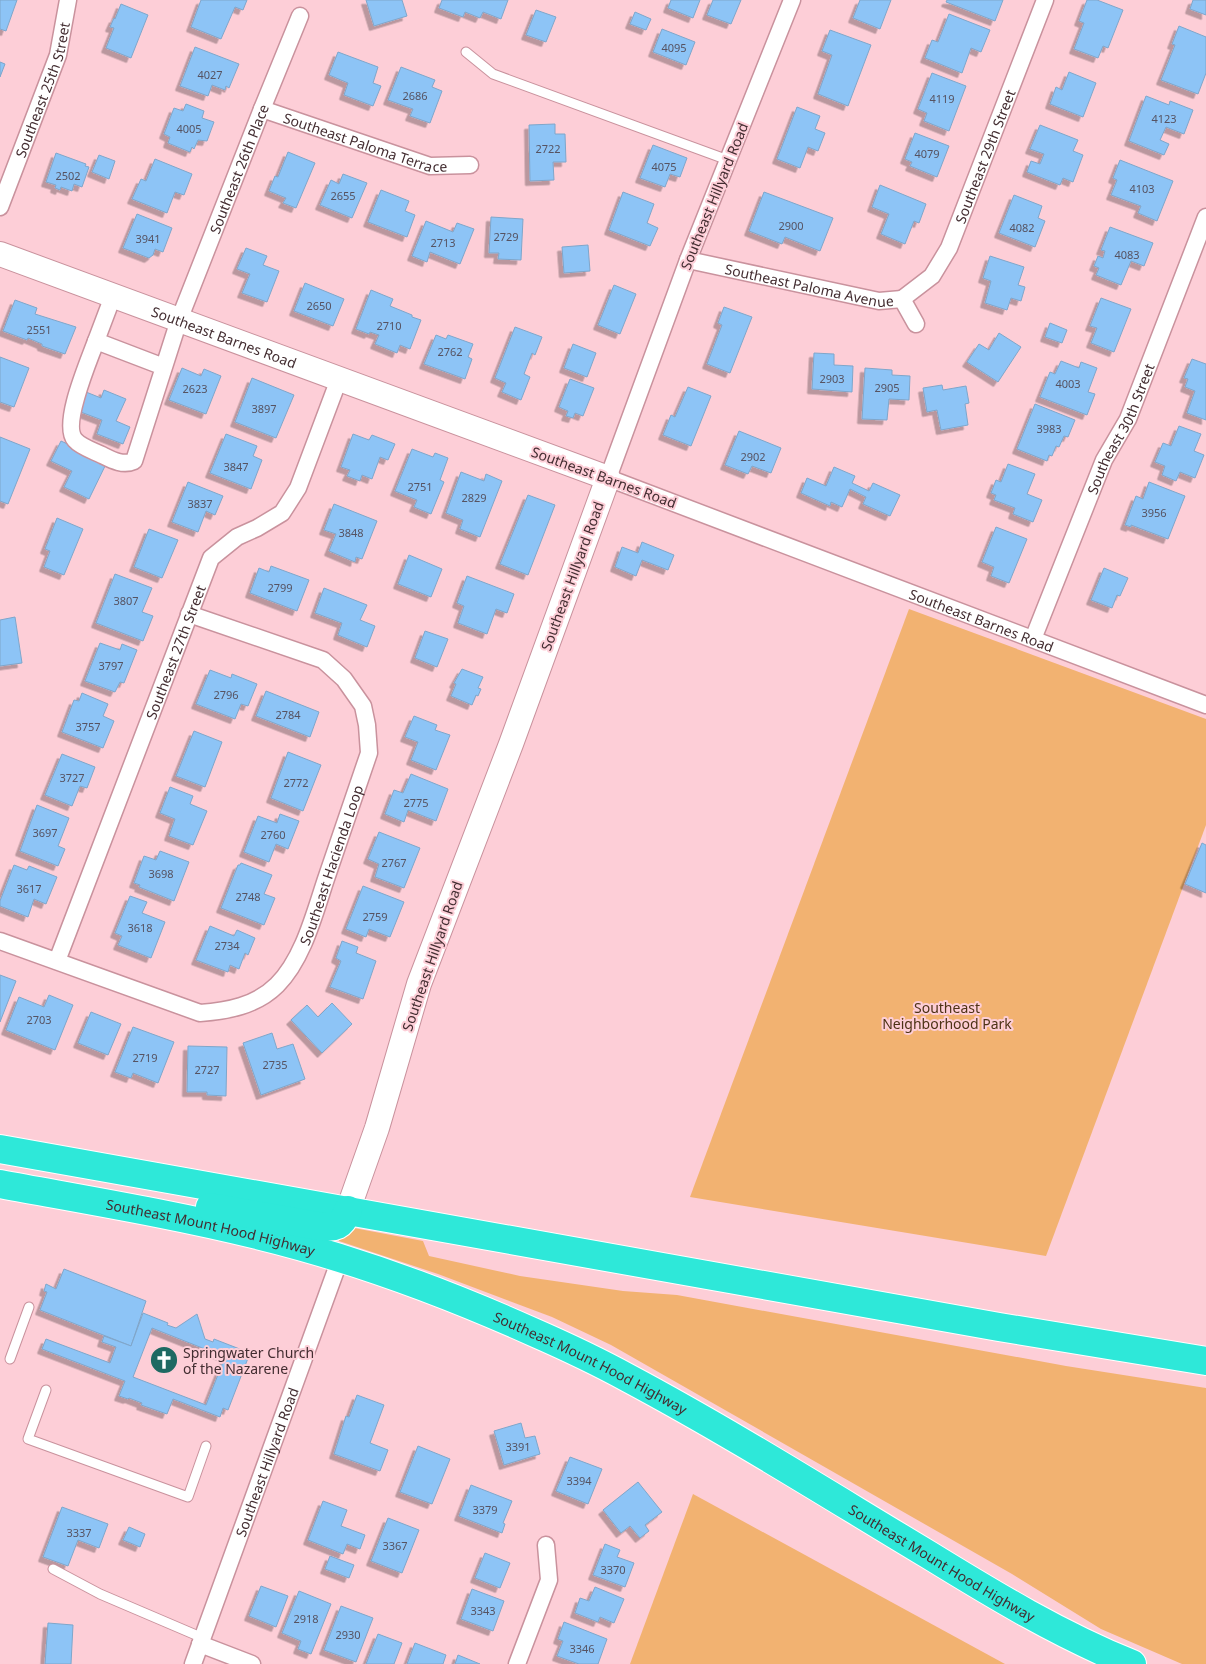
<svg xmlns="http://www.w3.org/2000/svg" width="1206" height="1664" viewBox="0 0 1206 1664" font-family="'Noto Sans',sans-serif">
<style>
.green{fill:#f2b271}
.building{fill:#8dc4f6;stroke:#7fa6ca;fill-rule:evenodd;filter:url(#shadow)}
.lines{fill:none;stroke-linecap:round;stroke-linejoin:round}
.lane-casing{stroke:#c9929d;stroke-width:11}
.street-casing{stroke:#c9929d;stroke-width:19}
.secondary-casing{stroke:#c9929d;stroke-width:26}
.highway-casing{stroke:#fff;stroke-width:30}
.lane{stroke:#fff;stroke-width:9}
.street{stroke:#fff;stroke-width:16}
.secondary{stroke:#fff;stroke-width:24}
.highway{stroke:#2ee8d9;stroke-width:28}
.labels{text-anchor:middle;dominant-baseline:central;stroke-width:4;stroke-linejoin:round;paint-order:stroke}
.number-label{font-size:11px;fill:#565362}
.street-label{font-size:14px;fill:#432d31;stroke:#fdced7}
.park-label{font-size:14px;fill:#4d3215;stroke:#fdced7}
.poi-label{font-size:14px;fill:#432d31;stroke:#fdced7;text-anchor:start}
</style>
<defs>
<filter id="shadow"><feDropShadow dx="-4.5" dy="4.5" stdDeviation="0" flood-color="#0004"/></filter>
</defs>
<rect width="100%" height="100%" fill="#fdced7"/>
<g class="green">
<polygon points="909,609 1206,719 1206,825 1046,1256 690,1197"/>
<polygon points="354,1228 423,1241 429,1256 520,1276 623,1291 677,1295 1066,1366 1206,1388 1206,1664 1182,1664 1101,1629 1012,1574 611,1345 552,1317 438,1274 339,1241 339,1238"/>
<polygon points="693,1494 1005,1664 630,1664"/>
</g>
<g class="building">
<polygon points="0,0 17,0 6,31 0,29"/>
<polygon points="201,0 247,0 243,10 235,7 221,39 191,27"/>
<polygon points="366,0 402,0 407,16 374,26"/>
<polygon points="442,0 508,0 501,19 483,12 480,18 465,12 463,17 439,8"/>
<polygon points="671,0 700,0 693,18 668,8"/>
<polygon points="713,0 741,0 731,24 707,15"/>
<polygon points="860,0 891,0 880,29 853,18"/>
<polygon points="947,0 1003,0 995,21 946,2"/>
<polygon points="1087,0 1097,0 1123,10 1108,48 1103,46 1098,58 1074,49 1084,23 1079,21"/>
<polygon points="1193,0 1206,0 1206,15 1190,9"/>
<polygon points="121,4 148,15 131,58 106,48 114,28 110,27 114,18 115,19"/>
<polygon points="536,10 556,17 546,42 526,35"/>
<polygon points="635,12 651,19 646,30 630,24"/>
<polygon points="949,14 990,30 981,52 971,48 962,73 925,58 932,40 938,42"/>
<polygon points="1179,26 1206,37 1206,73 1198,94 1161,80 1175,45 1172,44"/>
<polygon points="662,29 695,42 686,65 653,52"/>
<polygon points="830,30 871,45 848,106 818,94 832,55 822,51"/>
<polygon points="195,47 239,64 229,88 226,86 225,90 212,85 208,96 180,86"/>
<polygon points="338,52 378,67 373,83 381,86 373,106 344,95 348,83 329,75"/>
<polygon points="0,62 5,64 0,77"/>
<polygon points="401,67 435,80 432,87 442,91 430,123 410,116 413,109 388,100"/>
<polygon points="1069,72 1096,83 1083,117 1050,104 1056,87 1062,90"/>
<polygon points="932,73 966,86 949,131 924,121 927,113 918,109"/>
<polygon points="1146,96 1169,105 1170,101 1193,110 1184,134 1166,127 1160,140 1169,144 1164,155 1129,141"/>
<polygon points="186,104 204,111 202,118 214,122 207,141 198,140 194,149 192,147 190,152 168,143 170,137 164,134 174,108 183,111"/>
<polygon points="797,107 820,116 815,129 825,133 818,151 808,147 800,168 777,159"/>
<polygon points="555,124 555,134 565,134 566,162 553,162 554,180 530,181 529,125"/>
<polygon points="1040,125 1078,140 1073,151 1083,155 1073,182 1063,178 1060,185 1027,172 1031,161 1040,164 1044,154 1030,149"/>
<polygon points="915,133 949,146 937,177 910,166 912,162 905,159"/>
<polygon points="653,145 687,158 680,177 670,174 665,187 640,178"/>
<polygon points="288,152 315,163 296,208 283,203 286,198 269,191 275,176 278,177"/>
<polygon points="56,153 86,164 85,166 89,167 82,187 74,184 72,191 61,187 60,190 55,188 56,185 46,182"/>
<polygon points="99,155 115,161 109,179 92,172"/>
<polygon points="155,159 192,174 184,195 175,192 167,213 132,199 141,179 146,181"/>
<polygon points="1120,160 1173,181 1157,221 1138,213 1141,206 1111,195 1117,180 1113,178"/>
<polygon points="343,174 367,183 352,218 320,205 331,180 339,184"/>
<polygon points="880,185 926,204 919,223 914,221 905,244 881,234 889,214 872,207"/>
<polygon points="381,190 409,201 405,211 415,215 407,237 368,222"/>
<polygon points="623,192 654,204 647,223 658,228 650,246 609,230"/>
<polygon points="764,192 833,218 820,251 785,237 782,244 749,231"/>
<polygon points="1014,195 1042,206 1038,218 1045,221 1035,247 999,233"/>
<polygon points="137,214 172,228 163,252 155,249 153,255 149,258 123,248"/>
<polygon points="491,217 523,219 521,260 498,259 499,253 489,253"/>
<polygon points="426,221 453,232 457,223 474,229 460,264 430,252 427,262 412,256"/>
<polygon points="1110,227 1153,243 1144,266 1131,261 1121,285 1096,275 1099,268 1094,266 1098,256 1103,258 1105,251 1101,250"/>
<polygon points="588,245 590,271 564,273 562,247"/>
<polygon points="246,248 267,256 263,265 279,271 267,302 242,293 250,274 237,269"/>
<polygon points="990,256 1024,267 1018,285 1025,287 1021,301 1011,298 1007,310 985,303 991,281 983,278"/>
<polygon points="305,283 344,299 333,326 294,311"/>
<polygon points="614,285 636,294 620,334 598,325"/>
<polygon points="371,290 393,299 390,306 412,315 412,317 421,320 410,349 400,345 397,353 375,344 379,335 370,332 369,334 356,329"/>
<polygon points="1101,298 1131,309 1114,352 1091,343 1097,328 1090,326"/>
<polygon points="15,300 37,308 35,314 76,327 65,354 42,346 42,344 28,338 27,340 3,331"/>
<polygon points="724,307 752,317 730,373 707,364 722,325 718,323"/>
<polygon points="1050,323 1067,330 1062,343 1045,337"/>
<polygon points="515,327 542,337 535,355 532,353 524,374 530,377 521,400 502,392 506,383 495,378"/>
<polygon points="999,333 1021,347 998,382 967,362 979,344 989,350"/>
<polygon points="436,335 446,339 448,335 473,344 468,357 472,359 465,379 424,364"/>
<polygon points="573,344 596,353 587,377 564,368"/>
<polygon points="814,353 834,354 834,365 853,366 852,392 812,389"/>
<polygon points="0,357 29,368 14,407 0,402"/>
<polygon points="1192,359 1206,364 1206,420 1187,413 1195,391 1185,387 1188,379 1184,378"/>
<polygon points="1061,361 1079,368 1081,362 1097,368 1088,392 1095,394 1087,415 1040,397 1050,372 1055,374"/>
<polygon points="182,368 201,376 204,369 221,376 206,414 169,400"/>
<polygon points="865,368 892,370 892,375 910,376 909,400 889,399 887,420 862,419"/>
<polygon points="252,378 294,395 276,438 235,422"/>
<polygon points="570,379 594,388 583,416 575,413 573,418 566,416 568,411 559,407"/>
<polygon points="942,385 943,390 966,386 969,403 965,404 968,425 941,430 937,410 927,412 923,388"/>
<polygon points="688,387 711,396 691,446 663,435 671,415 675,417"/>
<polygon points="104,390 126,399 116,421 130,427 123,444 97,434 102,420 78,411 86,392 101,398"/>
<polygon points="1035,404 1075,420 1068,437 1064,436 1059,447 1056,446 1052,456 1049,455 1047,461 1017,449"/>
<polygon points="1179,426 1201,434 1194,451 1204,455 1195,478 1180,472 1176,481 1162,475 1165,466 1155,462 1163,443 1171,446"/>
<polygon points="739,431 781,448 771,473 752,466 748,474 725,465"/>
<polygon points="226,434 257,446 253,456 262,460 251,489 210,473"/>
<polygon points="353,434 369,440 372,435 395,444 388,460 380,457 372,479 362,475 360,481 347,476 350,470 341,467"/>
<polygon points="0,437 30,449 8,504 0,501"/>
<polygon points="61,441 107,462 89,499 64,487 72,471 51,461"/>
<polygon points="412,449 433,457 435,453 448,458 440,480 444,482 431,514 414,507 417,500 395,491"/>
<polygon points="1008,464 1035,474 1027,494 1042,500 1033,522 1013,514 1015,508 994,500 996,495 991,493 996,480 1001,482"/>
<polygon points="834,467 855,476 852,483 869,491 873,483 900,495 890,516 863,504 866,497 850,489 842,507 831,502 830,506 801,493 807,478 826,486"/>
<polygon points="461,472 484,481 486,474 502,481 480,537 460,529 463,520 446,513"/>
<polygon points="188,482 223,496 215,515 206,511 198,532 172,522"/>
<polygon points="1149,482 1185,496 1168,539 1131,525 1131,527 1125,525 1136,496 1143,499"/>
<polygon points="528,495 555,505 528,575 500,564"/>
<polygon points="334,504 377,521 362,559 356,557 355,562 329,551 336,534 324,530"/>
<polygon points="57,518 83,529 64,575 44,567 50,551 45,549"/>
<polygon points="996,527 1027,539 1009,583 991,576 994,567 982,562"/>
<polygon points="149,529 178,540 162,578 134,567"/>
<polygon points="642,542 674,555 668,570 642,560 636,576 615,567 622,547 638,553"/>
<polygon points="409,555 442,569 431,597 398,584"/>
<polygon points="271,566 309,580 297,611 250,593 259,568 269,572"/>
<polygon points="1104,568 1128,578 1120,596 1117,595 1112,608 1091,600"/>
<polygon points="115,574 152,588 142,612 153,616 143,641 96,623"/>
<polygon points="467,576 514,594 507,613 496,609 487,634 458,623 464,606 457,603"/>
<polygon points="324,588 367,605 360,620 375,626 367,647 338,635 342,623 315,613"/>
<polygon points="15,617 22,663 0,666 0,620"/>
<polygon points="425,631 448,639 437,667 415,658"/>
<polygon points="100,643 120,650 122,644 137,650 124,683 120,682 115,692 85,681"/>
<polygon points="462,669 483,677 478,688 481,689 478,696 476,695 472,705 451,696 456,684 454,683"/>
<polygon points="210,670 231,678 232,674 257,684 248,706 241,704 235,719 196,704"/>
<polygon points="266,691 319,712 310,737 256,716"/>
<polygon points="82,693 108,704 103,716 114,721 103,748 62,732 74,700 79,701"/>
<polygon points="414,716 437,725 435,730 450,735 436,770 411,760 418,742 405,737"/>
<polygon points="194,731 222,742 205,787 176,776"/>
<polygon points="288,752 321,765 303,811 271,798"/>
<polygon points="62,754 95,767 87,788 80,786 72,806 45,795"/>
<polygon points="411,774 448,789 436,821 408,810 404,822 385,814 394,790 403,793"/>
<polygon points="170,787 193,796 190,804 207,811 193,845 169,836 175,819 160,813"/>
<polygon points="37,805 69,818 58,846 65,849 58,866 20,851"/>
<polygon points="280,814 299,821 288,849 276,844 269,862 244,852 258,816 277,823"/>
<polygon points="379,832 420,848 404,888 375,877 379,864 368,859"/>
<polygon points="1202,843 1206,845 1206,893 1185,884"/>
<polygon points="160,851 189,862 174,901 139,887 140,885 134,883 144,856 156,860"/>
<polygon points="241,863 272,875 264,894 275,898 264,925 221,908 238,865 240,865"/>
<polygon points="14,865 27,870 29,866 57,877 46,904 34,899 28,917 0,906 0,901"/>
<polygon points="363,886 404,902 390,937 369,929 366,937 346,929"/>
<polygon points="130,896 147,902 142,913 165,922 151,958 118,945 122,936 115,933"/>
<polygon points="210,926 234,936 237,930 255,938 248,955 245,953 239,969 230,965 228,972 196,960"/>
<polygon points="342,941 358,947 356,953 376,961 363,999 330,987 341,961 336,958"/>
<polygon points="0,975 16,981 0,1022"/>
<polygon points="49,995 73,1005 55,1050 6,1030 19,997 44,1007"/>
<polygon points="332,1003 352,1024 322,1053 291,1020 307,1005 318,1017"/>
<polygon points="91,1012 121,1024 108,1055 78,1043"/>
<polygon points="133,1027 174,1042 158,1083 133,1073 131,1078 115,1072"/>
<polygon points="272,1033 277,1049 293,1044 305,1079 261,1095 243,1043"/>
<polygon points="188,1046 227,1047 226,1096 207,1095 207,1092 187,1092"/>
<polygon points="64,1269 146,1301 131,1346 40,1310 47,1292 44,1291 46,1284 56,1289"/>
<path d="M143 1313 168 1323 167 1325 176 1328 197 1314 205 1339 213 1342 214 1339 250 1353 228 1410 223 1408 220 1417 173 1399 167 1414 141 1405 142 1403 129 1398 128 1399 119 1396 125 1381 42 1349 46 1339 110 1363 116 1347 102 1342 104 1336 131 1346ZM152 1328 225 1357 206 1405 133 1377Z"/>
<polygon points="357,1395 384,1405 370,1443 388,1450 380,1471 334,1454 346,1416 349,1417"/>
<polygon points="521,1423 525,1438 535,1436 540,1454 504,1465 494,1431"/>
<polygon points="418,1446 450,1459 432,1504 400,1492"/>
<polygon points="570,1457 602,1469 588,1504 556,1491"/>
<polygon points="638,1482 662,1512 645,1525 649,1531 640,1538 630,1526 621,1533 603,1510"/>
<polygon points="471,1485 512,1501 503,1523 505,1524 502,1533 459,1516"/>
<polygon points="323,1501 347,1510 341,1526 365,1535 360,1549 347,1544 343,1554 308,1540"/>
<polygon points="62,1507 108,1524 99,1548 78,1540 68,1566 43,1557"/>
<polygon points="388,1518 419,1530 402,1573 371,1561"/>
<polygon points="129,1527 145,1534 140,1547 123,1540"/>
<polygon points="605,1544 620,1550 617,1557 634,1563 625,1587 593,1575"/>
<polygon points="485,1553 510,1563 500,1588 475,1578"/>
<polygon points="330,1556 354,1565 349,1578 325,1569"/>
<polygon points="261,1586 288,1596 276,1627 249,1616"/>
<polygon points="595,1587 624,1599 614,1623 600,1617 598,1622 575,1613 580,1598 589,1601"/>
<polygon points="472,1589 504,1601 493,1631 461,1619"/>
<polygon points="299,1591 331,1604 311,1654 298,1649 301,1641 282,1633"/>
<polygon points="341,1606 373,1618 356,1662 324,1650"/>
<polygon points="564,1622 607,1639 598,1664 579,1664 557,1656 563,1641 558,1639"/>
<polygon points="48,1623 73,1625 71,1664 45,1664"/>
<polygon points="378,1634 402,1643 394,1664 366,1664"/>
<polygon points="415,1643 446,1655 443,1664 407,1664"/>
<polygon points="458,1655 480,1664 455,1664"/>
</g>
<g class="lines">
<defs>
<g id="lane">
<polyline points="466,52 493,74 728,160"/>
<polyline points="10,1359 29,1307"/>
<polyline points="46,1390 28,1439 188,1497 206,1446"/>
<polyline points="53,1569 100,1594 203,1638"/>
</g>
<g id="street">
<path id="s1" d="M792 0 688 260 608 478 1206 705"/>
<path id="s2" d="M262 109 430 166 470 165"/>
<path id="s3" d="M0 207 58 55 68 0"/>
<path id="s4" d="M688 260 879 301 902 299"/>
<path id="s5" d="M902 299 932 276 949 248 1045 0"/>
<polyline points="902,299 916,324"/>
<polyline points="96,341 113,296"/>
<path id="s6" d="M164 367 96 341C89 361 61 424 75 440 81 447 94 451 102 455 112 460 123 466 134 461L179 320 262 109 300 16"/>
<path id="s7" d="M1033 639 1104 460 1128 419 1206 217"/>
<path id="s8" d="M0 941 200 1013C227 1011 256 1006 277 985 304 958 315 911 327 876 341 835 355 794 369 753L367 725 363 706 344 679 323 660 189 614"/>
<path id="s9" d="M57 961 211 558 237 537 257 528 282 513 298 488 339 379"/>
<polyline points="200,1644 252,1664"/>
<path id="s10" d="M193 1664 340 1259"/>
<polyline points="517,1664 549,1580 546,1545"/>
</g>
<g id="secondary">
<path id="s11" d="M0 254 608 478 511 744 419 984 377 1128 348 1210"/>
</g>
<g id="highway">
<polyline points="0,1149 999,1327 1206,1361"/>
<path id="s12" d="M0 1184C86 1200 172 1214 257 1235 352 1258 444 1292 533 1332 565 1346 597 1361 628 1378 731 1433 829 1495 929 1555 994 1595 1060 1635 1132 1664"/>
<path d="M210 1207 318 1226C336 1227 341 1228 348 1210"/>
</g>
</defs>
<use href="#lane" class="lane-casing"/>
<use href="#street" class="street-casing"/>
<use href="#secondary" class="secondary-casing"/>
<use href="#highway" class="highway-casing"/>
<use href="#lane" class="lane"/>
<use href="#street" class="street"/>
<use href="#secondary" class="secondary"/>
<use href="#highway" class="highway"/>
</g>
<defs>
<symbol id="church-disc" viewBox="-11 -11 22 22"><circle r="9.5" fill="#1e6962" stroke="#fdced7"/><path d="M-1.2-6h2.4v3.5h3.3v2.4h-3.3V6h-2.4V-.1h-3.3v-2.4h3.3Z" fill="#fff"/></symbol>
</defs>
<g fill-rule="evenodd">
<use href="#church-disc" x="148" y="1344" width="32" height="32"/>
</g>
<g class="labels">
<g class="number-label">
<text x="674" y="47">4095</text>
<text x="210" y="74">4027</text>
<text x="415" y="95">2686</text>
<text x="942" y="98">4119</text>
<text x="1164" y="118">4123</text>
<text x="189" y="128">4005</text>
<text x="548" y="148">2722</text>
<text x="927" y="153">4079</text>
<text x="664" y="166">4075</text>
<text x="68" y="175">2502</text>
<text x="1142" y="188">4103</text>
<text x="343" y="195">2655</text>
<text x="791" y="225">2900</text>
<text x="1022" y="227">4082</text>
<text x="506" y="236">2729</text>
<text x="148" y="238">3941</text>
<text x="443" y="242">2713</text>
<text x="1127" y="254">4083</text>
<text x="319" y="305">2650</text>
<text x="389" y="325">2710</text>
<text x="39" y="329">2551</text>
<text x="450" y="351">2762</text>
<text x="832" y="378">2903</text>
<text x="1068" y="383">4003</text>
<text x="887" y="387">2905</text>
<text x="195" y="388">2623</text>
<text x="264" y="408">3897</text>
<text x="1049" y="428">3983</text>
<text x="753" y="456">2902</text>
<text x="236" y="466">3847</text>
<text x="420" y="486">2751</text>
<text x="474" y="497">2829</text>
<text x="200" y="503">3837</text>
<text x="1154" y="512">3956</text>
<text x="351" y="532">3848</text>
<text x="280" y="587">2799</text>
<text x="126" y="600">3807</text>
<text x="111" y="665">3797</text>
<text x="226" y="694">2796</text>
<text x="288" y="714">2784</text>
<text x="88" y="726">3757</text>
<text x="72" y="777">3727</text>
<text x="296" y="782">2772</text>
<text x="416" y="802">2775</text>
<text x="45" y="832">3697</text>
<text x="273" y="834">2760</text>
<text x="394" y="862">2767</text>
<text x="161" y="873">3698</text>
<text x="29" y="888">3617</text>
<text x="248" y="896">2748</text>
<text x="375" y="916">2759</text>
<text x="140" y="927">3618</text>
<text x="227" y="945">2734</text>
<text x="39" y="1019">2703</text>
<text x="145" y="1057">2719</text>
<text x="275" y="1064">2735</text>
<text x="207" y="1069">2727</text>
<text x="518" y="1446">3391</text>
<text x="579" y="1480">3394</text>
<text x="485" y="1509">3379</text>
<text x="79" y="1532">3337</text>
<text x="395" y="1545">3367</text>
<text x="613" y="1569">3370</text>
<text x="483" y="1610">3343</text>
<text x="306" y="1618">2918</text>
<text x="348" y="1634">2930</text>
<text x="582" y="1648">3346</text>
</g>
<g class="street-label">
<text stroke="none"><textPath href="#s3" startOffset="125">Southeast 25th Street</textPath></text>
<text stroke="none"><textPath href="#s2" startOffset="109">Southeast Paloma Terrace</textPath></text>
<text stroke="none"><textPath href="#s5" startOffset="169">Southeast 29th Street</textPath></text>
<text stroke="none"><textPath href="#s6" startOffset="552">Southeast 26th Place</textPath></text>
<text transform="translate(714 196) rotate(-68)">Southeast Hillyard Road</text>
<text stroke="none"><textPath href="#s4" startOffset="124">Southeast Paloma Avenue</textPath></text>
<text stroke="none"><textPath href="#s11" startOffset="239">Southeast Barnes Road</textPath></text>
<text stroke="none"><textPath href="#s7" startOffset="228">Southeast 30th Street</textPath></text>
<text transform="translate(604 477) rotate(20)">Southeast Barnes Road</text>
<text transform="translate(572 576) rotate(-70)">Southeast Hillyard Road</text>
<text stroke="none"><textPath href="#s1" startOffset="912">Southeast Barnes Road</textPath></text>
<text stroke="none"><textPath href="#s9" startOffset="331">Southeast 27th Street</textPath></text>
<text stroke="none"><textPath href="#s8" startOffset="429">Southeast Hacienda Loop</textPath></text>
<text transform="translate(432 956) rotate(-71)">Southeast Hillyard Road</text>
<text stroke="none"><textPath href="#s12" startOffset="215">Southeast Mount Hood Highway</textPath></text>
<text stroke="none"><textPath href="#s12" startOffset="620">Southeast Mount Hood Highway</textPath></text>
<text stroke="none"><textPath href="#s10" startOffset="215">Southeast Hillyard Road</textPath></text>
<text stroke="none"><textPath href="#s12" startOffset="1025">Southeast Mount Hood Highway</textPath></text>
</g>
<g class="park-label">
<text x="947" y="1007">Southeast<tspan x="947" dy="16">Neighborhood Park</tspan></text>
</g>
<g class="poi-label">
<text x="183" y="1352">Springwater Church<tspan x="183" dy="16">of the Nazarene</tspan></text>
</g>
</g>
</svg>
